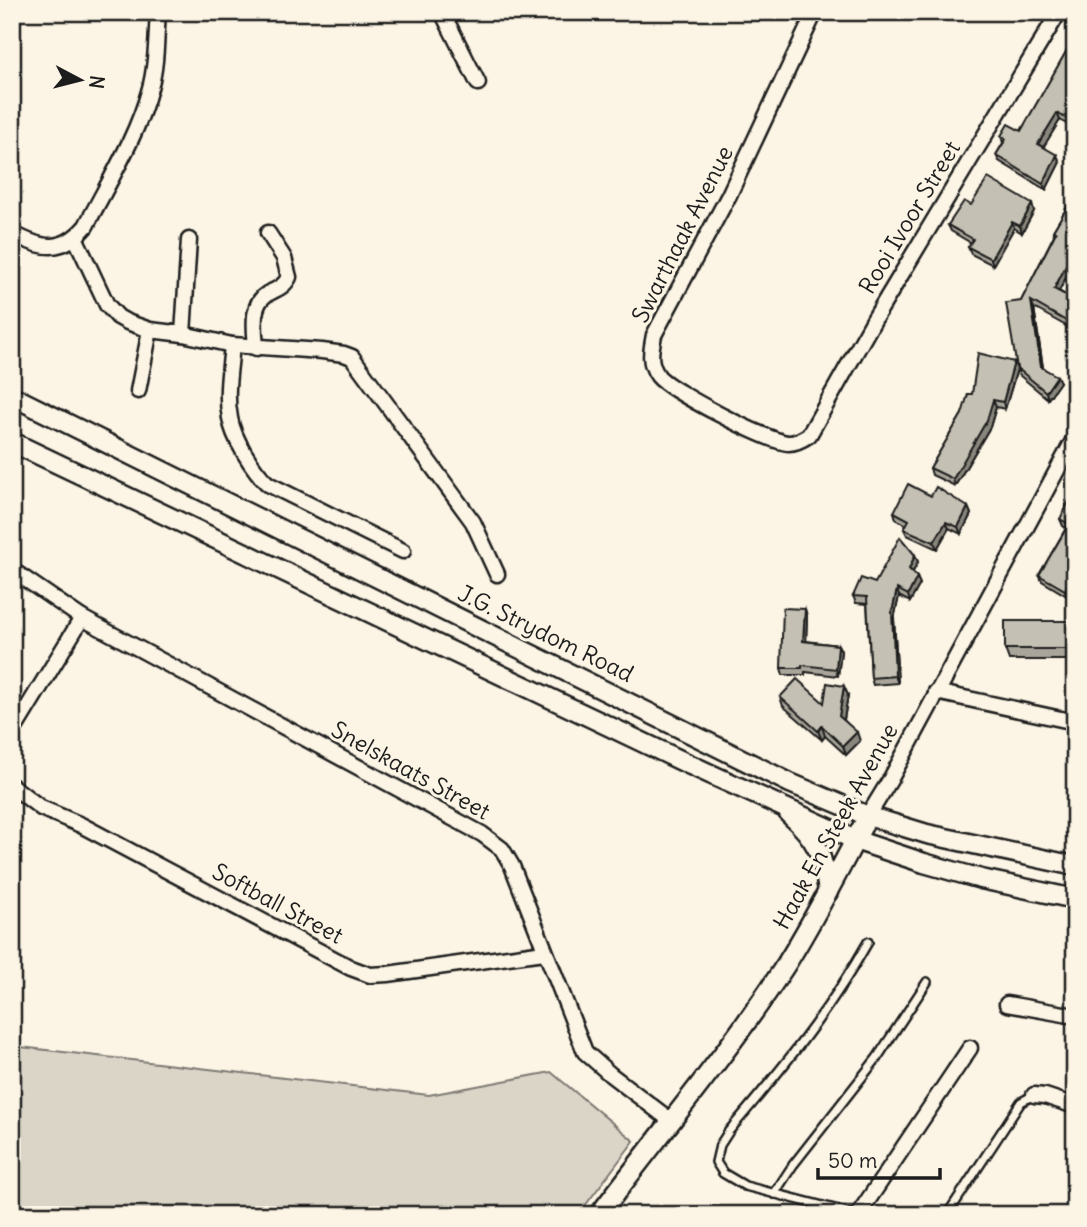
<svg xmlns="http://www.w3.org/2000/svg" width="1087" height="1227" viewBox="0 0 1087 1227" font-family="Delius,sans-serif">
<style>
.green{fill:#dbd5c8;stroke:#7c7872;stroke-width:2}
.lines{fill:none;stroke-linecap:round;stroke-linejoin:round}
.service-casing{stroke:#1c1c1c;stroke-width:12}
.minor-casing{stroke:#1c1c1c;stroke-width:19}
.tertiary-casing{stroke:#1c1c1c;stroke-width:23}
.service{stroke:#fcf5e5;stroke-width:7}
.minor{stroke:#fcf5e5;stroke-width:14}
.tertiary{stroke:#fcf5e5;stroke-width:18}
.wall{fill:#a9a59a;stroke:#1c1c1c;stroke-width:2}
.shaded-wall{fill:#89867d;stroke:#1c1c1c;stroke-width:2}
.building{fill:#c4c0b3;stroke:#1c1c1c;stroke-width:2}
.labels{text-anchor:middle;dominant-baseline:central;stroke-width:6;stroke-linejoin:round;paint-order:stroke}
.street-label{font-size:23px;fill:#1c1c1c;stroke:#fcf5e5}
</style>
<rect width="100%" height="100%" fill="#fcf5e5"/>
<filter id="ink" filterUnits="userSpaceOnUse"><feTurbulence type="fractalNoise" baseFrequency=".0143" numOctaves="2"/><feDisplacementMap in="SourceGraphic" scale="14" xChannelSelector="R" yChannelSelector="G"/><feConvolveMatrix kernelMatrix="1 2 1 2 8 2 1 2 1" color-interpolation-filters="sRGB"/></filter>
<g filter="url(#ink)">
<polygon class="green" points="12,1046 429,1095 551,1072 634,1141 578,1215 12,1215"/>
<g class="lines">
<defs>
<g id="service">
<polyline points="774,1194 793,1165 877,1058 927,982"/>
<path d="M858 1215 745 1186 723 1173 716 1162 720 1145 729 1131C782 1069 828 1013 868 942"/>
<polyline points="947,1215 1021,1102 1034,1095"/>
</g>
<g id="minor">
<polyline points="442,12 478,83"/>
<path d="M815 12 729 195 654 335C651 351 648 362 658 376 670 391 770 443 789 443 796 443 803 439 809 435L875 318 1059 12"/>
<path d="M12 233C41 249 62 254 86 226 109 181 137 137 150 88 157 64 156 37 158 12"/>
<polyline points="75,237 107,305 118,317 127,322 150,330 183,334 232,345 322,351 344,354 352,357 473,522 497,574"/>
<polyline points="183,334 189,240"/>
<path d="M232 345C230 369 225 394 230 418 233 438 253 470 268 484L403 551"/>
<path d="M256 348C255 331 250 304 267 294 277 289 284 287 289 277L284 258 268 233"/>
<polyline points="138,391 150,330"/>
<polyline points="12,570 82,618 482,834 502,849 512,866 585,1052 611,1075 670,1120"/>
<polyline points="936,692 1075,722"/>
<polyline points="12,733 82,618"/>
<polyline points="12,786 41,808 81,825 351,968 370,975 388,974 544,952"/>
<polyline points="868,816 890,780 1075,437"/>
<polyline points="1007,1004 1075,1016"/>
<polyline points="1034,1095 1045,1096 1075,1106"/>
<polyline points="858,1215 970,1048"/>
<polyline points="1073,1215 1075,1213"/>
</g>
<g id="tertiary">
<polyline points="12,396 790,783 868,816 927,834 1075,866"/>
<polyline points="12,442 684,762 855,840 924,863 981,879 1075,899"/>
<path d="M789 814C818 840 823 855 828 892"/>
<path d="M599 1215C661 1132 729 1052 785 966 816 917 841 866 868 816"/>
</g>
</defs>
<use href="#service" class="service-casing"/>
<use href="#minor" class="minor-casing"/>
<use href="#tertiary" class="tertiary-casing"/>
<use href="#service" class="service"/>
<use href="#minor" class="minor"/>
<use href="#tertiary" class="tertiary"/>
</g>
<g class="wall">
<polygon points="1075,36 1071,127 1060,120 1043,147 1060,162 1046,190 999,161 996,155 1003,143 1001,136 1021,131"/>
<polygon points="1075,194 1075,260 1059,291 1075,300 1075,331 1034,308 1043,368 1060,382 1048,399 1019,375 1017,368 1021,301 1054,235 1053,231"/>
<polygon points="971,205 1034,211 1022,233 1014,228 993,265 971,254 968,247 971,243 951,231 948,225"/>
<polygon points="1014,362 1017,369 1005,409 996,407 990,427 955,486 932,475 930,468 962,414 972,394"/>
<polygon points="931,496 968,507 971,514 961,534 949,528 937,549 907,535 904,529 906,525 896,519 894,512"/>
<polygon points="1075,504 1067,596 1042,581 1039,575 1066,528 1063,526 1060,519"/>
<polygon points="915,555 918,562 913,572 920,584 910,602 899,596 894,619 898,683 873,685 871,678 867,604 856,603 853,596 875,583"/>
<polygon points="805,609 807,616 806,641 838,645 841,651 838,676 805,672 805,675 783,675 781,668"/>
<polygon points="1075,630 1075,660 1009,660 1005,649"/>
<polygon points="848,695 844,720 860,741 846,755 825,736 822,740 783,706 780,697 824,703"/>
</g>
<g class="shaded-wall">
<polygon points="1075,109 1075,121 1071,127 1069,120"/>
<polygon points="1057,113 1060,120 1041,151 1038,144"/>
<polygon points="1057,155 1060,162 1046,190 1043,184"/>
<polygon points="1032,204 1034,211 1022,233 1020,226"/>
<polygon points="1012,222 1014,228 993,265 991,259"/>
<polygon points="1074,250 1075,260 1057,295 1054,289"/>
<polygon points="1031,301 1034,308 1044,374 1041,367"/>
<polygon points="1014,362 1017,369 1005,409 1003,402"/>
<polygon points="1057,376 1060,382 1048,399 1046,392"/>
<polygon points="993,400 996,407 990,427 955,486 953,479"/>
<polygon points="968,507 971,514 961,534 958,527"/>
<polygon points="946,522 949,528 937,549 934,542"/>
<polygon points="915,555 918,562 911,575 909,569"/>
<polygon points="1075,571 1075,582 1067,596 1065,590"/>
<polygon points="917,577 920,584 910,602 908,595"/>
<polygon points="897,589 899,596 894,619 898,683 895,676 892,612"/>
<polygon points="805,609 807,616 806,648 803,641"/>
<polygon points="1071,621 1075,630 1075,659 1071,649"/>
<polygon points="838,645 841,651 838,676 836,669"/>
<polygon points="844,686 848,695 843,725 839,716"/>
<polygon points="822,726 825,736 822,740 818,731"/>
<polygon points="857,732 860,741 846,755 843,746"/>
</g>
<g class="building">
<polygon points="1075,36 1075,109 1069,120 1057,113 1038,144 1057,155 1043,184 996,155 1006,139 1001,136 1008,124 1021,131"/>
<polygon points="988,178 1032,204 1020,226 1012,222 991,259 968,247 973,239 948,225 964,201 971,205"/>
<polygon points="1075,194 1075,251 1074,250 1054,289 1075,300 1075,326 1031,301 1041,367 1057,376 1046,392 1017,368 1006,303 1021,301 1056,232 1053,231"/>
<polygon points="978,353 1014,362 1003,402 993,400 987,420 953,479 930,468 962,414 968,394 972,394"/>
<polygon points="908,484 931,496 936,487 968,507 958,527 946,522 934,542 904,529 909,520 894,512"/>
<polygon points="1069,501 1075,504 1075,571 1065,590 1039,575 1069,524 1060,519"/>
<polygon points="900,537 915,555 909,569 917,577 908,595 897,589 892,612 895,676 871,678 867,597 853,596 861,578 875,583"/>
<polygon points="783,608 805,609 803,641 838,645 836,669 802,665 802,668 781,668"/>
<rect x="1005" y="621" width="66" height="28"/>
<polygon points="797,679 824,703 827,683 844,686 839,716 857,732 843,746 822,726 818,731 780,697"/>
</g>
</g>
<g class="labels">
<g class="street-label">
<text transform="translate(909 217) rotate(-59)">Rooi Ivoor Street</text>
<text transform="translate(682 234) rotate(-63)">Swarthaak Avenue</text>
<text transform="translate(546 633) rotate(26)">J.G. Strydom Road</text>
<text transform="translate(411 770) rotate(29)">Snelskaats Street</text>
<text transform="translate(835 826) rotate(-61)">Haak En Steek Avenue</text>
<text transform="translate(278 903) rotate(28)">Softball Street</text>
</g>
</g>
<rect width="1087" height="1227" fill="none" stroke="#fcf5e5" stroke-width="42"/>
<rect x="21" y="21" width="1045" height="1185" fill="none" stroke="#1c1c1c" stroke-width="2.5" filter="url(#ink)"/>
<g transform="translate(80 80) rotate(97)" stroke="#fcf5e5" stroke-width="5" paint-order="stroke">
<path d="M0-5L12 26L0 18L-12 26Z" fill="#1c1c1c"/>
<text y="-10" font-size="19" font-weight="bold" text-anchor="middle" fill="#1c1c1c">N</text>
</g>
<path d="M818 1168v10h122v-10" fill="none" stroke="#1c1c1c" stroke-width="3.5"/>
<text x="828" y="1168" font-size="21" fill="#1c1c1c" stroke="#fcf5e5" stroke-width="5" paint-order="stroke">50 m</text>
</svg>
